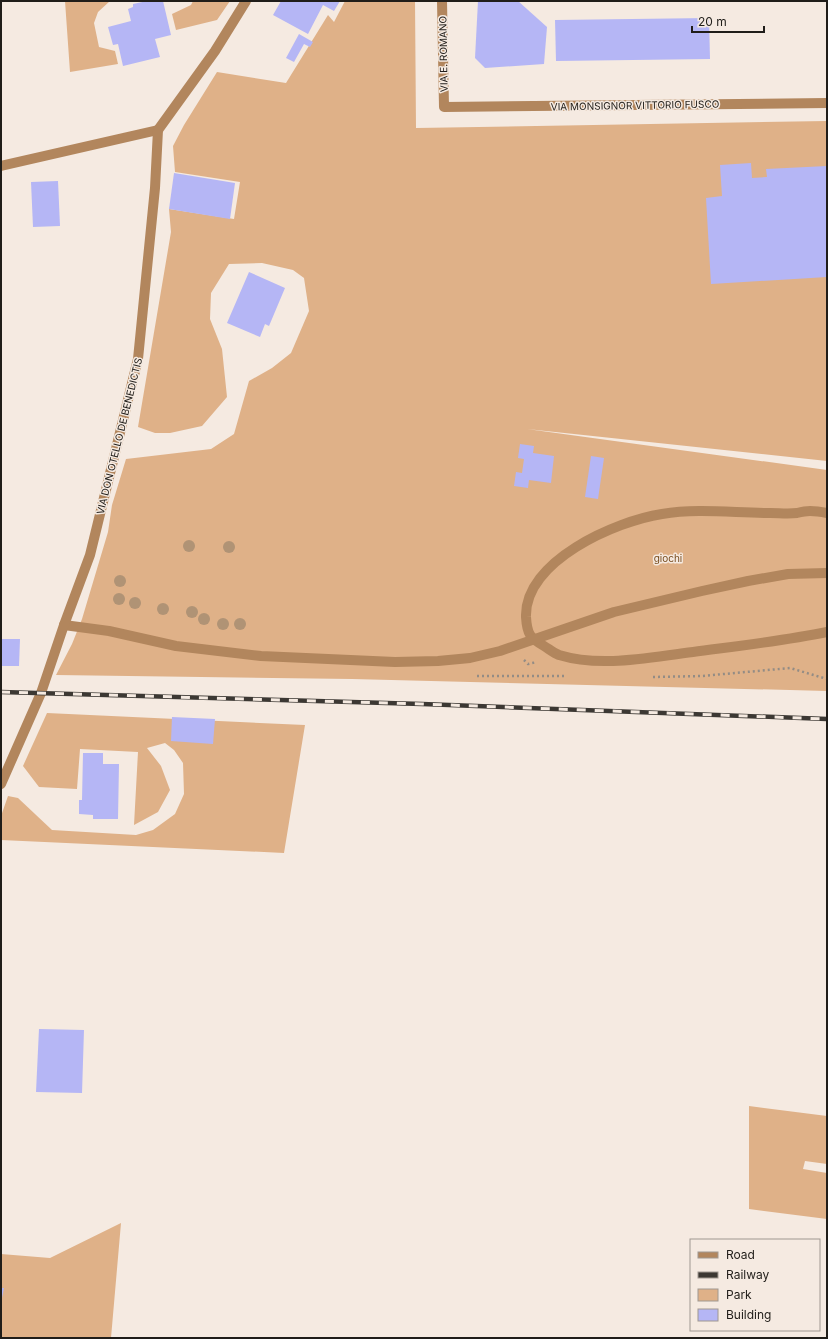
<svg xmlns="http://www.w3.org/2000/svg" width="828" height="1339" viewBox="0 0 828 1339" font-family="Inter,sans-serif">
<style>
.green{fill:#dfb188}
.building{fill:#b5b6f5}
.lines{fill:none;stroke-linecap:round;stroke-linejoin:round}
.path{stroke:#938c85;stroke-width:2.5;stroke-dasharray:2 3;stroke-linecap:butt}
.pedestrian{stroke:#b2865d;stroke-width:10}
.minor{stroke:#b2865d;stroke-width:10}
.rail-casing{stroke:#3c3833;stroke-width:4.5}
.rail{stroke:#f5eae1;stroke-width:3;stroke-dasharray:9;stroke-linecap:butt}
.tree{fill:#b09375}
.labels{text-anchor:middle;dominant-baseline:central;stroke-width:3;stroke-linejoin:round;paint-order:stroke}
.street-label{font-size:10px;fill:#201d19;stroke:#f5eae1}
.park-label{font-size:10px;fill:#774b1d;stroke:#f5eae1}
</style>
<rect width="100%" height="100%" fill="#f5eae1"/>
<g class="green">
<polygon points="65,1 110,1 98,12 94,23 99,47 115,51 118,64 70,72"/>
<polygon points="193,1 230,1 217,20 176,30 172,14 191,5"/>
<polygon points="345,1 415,1 416,128 827,121 827,461 527,429 827,470 827,691 352,679 56,675 72,644 82,619 108,532 112,505 126,459 211,449 234,434 249,381 272,368 291,353 309,311 304,278 293,270 262,263 229,264 211,293 210,319 222,349 227,397 202,426 170,433 155,433 138,427 171,232 169,209 234,219 240,182 175,172 173,146 184,125 217,72 286,83 328,15 334,22"/>
<polygon points="47,713 305,725 284,853 1,840 1,816 8,796 18,798 52,830 136,835 153,830 175,814 184,794 183,763 174,750 165,743 147,748 161,766 170,790 158,812 134,825 138,752 80,749 77,789 39,787 23,766"/>
<polygon points="749,1106 827,1116 827,1164 805,1161 803,1169 827,1173 827,1219 749,1209"/>
<polygon points="121,1223 111,1338 1,1338 1,1254 50,1258"/>
</g>
<g class="building">
<polygon points="147,1 163,1 171,35 155,39 160,57 123,66 118,44 113,45 108,27 131,21 128,9 133,7 133,4"/>
<polygon points="281,1 340,1 334,11 323,5 308,34 273,15"/>
<polygon points="478,1 518,1 547,27 544,64 485,68 475,58"/>
<polygon points="709,18 710,59 556,61 555,20"/>
<polygon points="299,34 313,42 310,47 304,44 294,62 286,58"/>
<polygon points="751,163 752,178 767,177 766,169 827,166 827,277 711,284 706,198 722,196 720,165"/>
<polygon points="174,173 235,183 230,219 169,209"/>
<polygon points="58,181 60,226 33,227 31,182"/>
<polygon points="249,272 285,288 269,326 265,324 260,337 227,323"/>
<polygon points="520,444 534,446 533,453 554,456 551,483 529,480 528,488 514,486 516,472 522,473 524,459 518,458"/>
<polygon points="591,456 604,458 598,499 585,497"/>
<polygon points="1,639 20,639 19,666 1,666"/>
<polygon points="172,717 215,719 213,744 171,741"/>
<polygon points="83,753 103,753 103,764 119,764 118,819 93,819 93,815 79,814 79,800 82,800"/>
<polygon points="39,1029 84,1030 82,1093 36,1092"/>
<polygon points="1,1288 4,1288 2,1298 1,1298"/>
</g>
<g class="lines">
<g class="path">
<polyline points="524,660 528,664 537,662"/>
<polyline points="477,676 566,676"/>
<polyline points="653,677 702,676 790,668 827,679"/>
</g>
<g class="pedestrian">
<path d="M827 513C822 512 816 511 810 511 806 511 801 512 797 513 788 514 779 513 770 513 734 513 698 508 662 514 616 521 524 561 526 617 527 634 530 638 544 646 549 649 554 653 559 655 602 668 650 657 693 652 738 646 783 641 827 632"/>
<polyline points="64,625 109,631 176,646 261,656 395,662 438,661 470,658 500,651 614,612 702,591 748,581 788,574 827,573"/>
</g>
<g class="minor">
<polyline points="442,1 444,107 827,103"/>
<polyline points="1,166 158,130"/>
<polyline points="1,784 41,693 64,625 90,555 138,359 155,188 158,130 215,51 246,1"/>
</g>
<defs>
<polyline id="rail" points="1,692 422,704 827,719"/>
</defs>
<use href="#rail" class="rail-casing"/>
<use href="#rail" class="rail"/>
</g>
<g class="tree">
<circle cx="189" cy="546" r="6"/>
<circle cx="229" cy="547" r="6"/>
<circle cx="120" cy="581" r="6"/>
<circle cx="119" cy="599" r="6"/>
<circle cx="135" cy="603" r="6"/>
<circle cx="163" cy="609" r="6"/>
<circle cx="192" cy="612" r="6"/>
<circle cx="204" cy="619" r="6"/>
<circle cx="223" cy="624" r="6"/>
<circle cx="240" cy="624" r="6"/>
</g>
<g class="labels">
<g class="street-label">
<text transform="translate(443 54) rotate(-91)">VIA E. ROMANO</text>
<text transform="translate(635 105) rotate(-1)">VIA MONSIGNOR VITTORIO FUSCO</text>
<text transform="translate(119 436) rotate(-76)">VIA DON OTELLO DE BENEDICTIS</text>
</g>
<g class="park-label">
<text x="668" y="558">giochi</text>
</g>
</g>
<rect width="828" height="1339" fill="none" stroke="#201d19" stroke-width="4"/>
<rect x="690" y="1239" width="130" height="92" fill="#f5eae1" stroke="#a09891"/>
<rect x="698" y="1252" width="20" height="6" fill="#b2865d" stroke="#a09891"/>
<text x="726" y="1259" font-size="12" fill="#201d19">Road</text>
<rect x="698" y="1272" width="20" height="6" fill="#3c3833" stroke="#a09891"/>
<text x="726" y="1279" font-size="12" fill="#201d19">Railway</text>
<rect x="698" y="1289" width="20" height="12" fill="#dfb188" stroke="#a09891"/>
<text x="726" y="1299" font-size="12" fill="#201d19">Park</text>
<rect x="698" y="1309" width="20" height="12" fill="#b5b6f5" stroke="#a09891"/>
<text x="726" y="1319" font-size="12" fill="#201d19">Building</text>
<path d="M692 26v6h72v-6" fill="none" stroke="#201d19" stroke-width="2"/>
<text x="698" y="26" font-size="12" fill="#201d19" stroke="#f5eae1" stroke-width="3" paint-order="stroke">20 m</text>
</svg>
